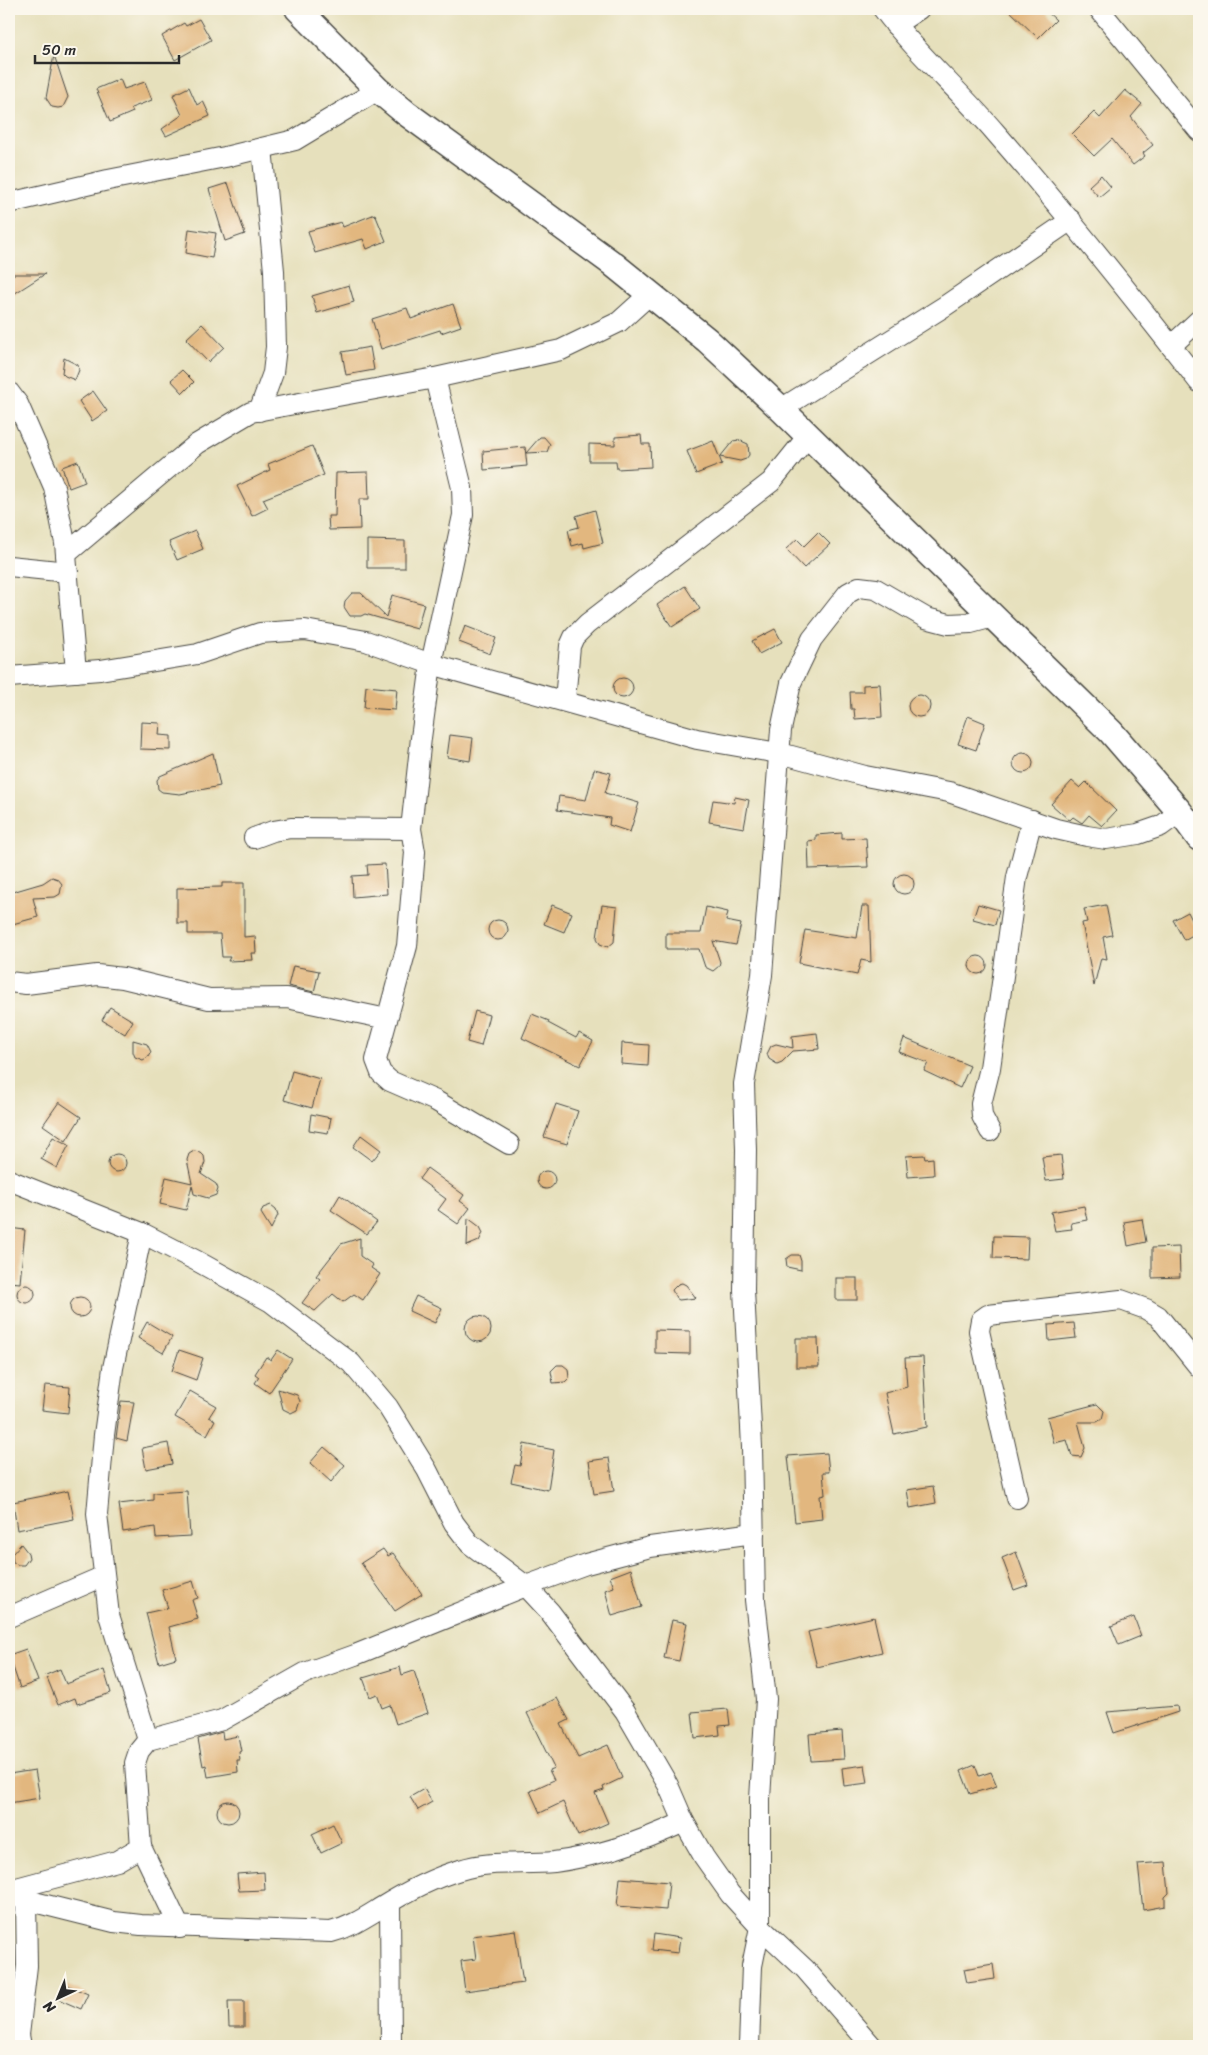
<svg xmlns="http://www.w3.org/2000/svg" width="1208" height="2055" viewBox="0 0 1208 2055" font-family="Sriracha,sans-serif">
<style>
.building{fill:#e2b77f}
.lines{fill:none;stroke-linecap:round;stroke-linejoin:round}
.minor-casing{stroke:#474641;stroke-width:22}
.tertiary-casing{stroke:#474641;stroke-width:28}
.minor{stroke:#fff;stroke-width:20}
.tertiary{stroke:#fff;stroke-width:25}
</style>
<rect width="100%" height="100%" fill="#fbf7ec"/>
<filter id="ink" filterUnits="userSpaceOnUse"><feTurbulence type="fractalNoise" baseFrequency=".02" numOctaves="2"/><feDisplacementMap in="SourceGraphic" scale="10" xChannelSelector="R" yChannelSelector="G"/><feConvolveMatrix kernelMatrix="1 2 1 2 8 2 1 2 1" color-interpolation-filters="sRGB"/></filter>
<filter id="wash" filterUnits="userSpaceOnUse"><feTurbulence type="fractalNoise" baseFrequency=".0096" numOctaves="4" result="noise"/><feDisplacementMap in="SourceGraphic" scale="20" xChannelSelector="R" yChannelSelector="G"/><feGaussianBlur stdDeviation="1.12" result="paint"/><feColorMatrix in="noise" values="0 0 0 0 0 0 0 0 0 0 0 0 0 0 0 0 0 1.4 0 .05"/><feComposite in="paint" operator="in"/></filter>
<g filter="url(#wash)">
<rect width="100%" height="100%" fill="#e6e0bc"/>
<g id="blocks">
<g class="building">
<polygon points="1008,9 1044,9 1056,20 1038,38"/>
<polygon points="199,19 211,40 175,60 162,36 184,23 186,26"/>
<polygon points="54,55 68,97 63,107 58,108 52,107 46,98"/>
<polygon points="120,79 124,89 145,82 152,100 131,108 133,112 110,122 96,89"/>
<polygon points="189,87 197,105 203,101 210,116 166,136 162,129 182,115 173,95"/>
<polygon points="1125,90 1142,104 1131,117 1153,145 1143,153 1145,156 1133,165 1112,139 1094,156 1072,134 1094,112 1100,118"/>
<polygon points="1101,175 1111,187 1099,197 1089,186"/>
<polygon points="228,183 245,234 225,241 209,189"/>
<polygon points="375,214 386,241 367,249 363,239 315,253 308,231 341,222 343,227"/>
<polygon points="189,229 216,233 212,258 186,253"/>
<polygon points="9,274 45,274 9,297"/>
<polygon points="349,285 354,302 317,313 312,296"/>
<polygon points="453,304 461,326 441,333 440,330 381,349 372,319 407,308 411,319"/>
<polygon points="202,324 224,347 208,362 186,339"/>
<polygon points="370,347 374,370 346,375 342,352"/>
<polygon points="64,358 78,365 79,370 75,380 65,376 62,373"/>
<polygon points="182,370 194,382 183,393 171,380"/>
<polygon points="93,391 107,411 92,421 79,401"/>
<polygon points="641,435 642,444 650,444 651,467 617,469 616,461 589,461 589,444 615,445 615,437"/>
<polygon points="540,437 544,437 550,444 547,452 526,453"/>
<polygon points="739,440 748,444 749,455 746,459 740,461 720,457 733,441"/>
<polygon points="713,441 722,464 696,474 687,451"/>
<polygon points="312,446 324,475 263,499 268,508 252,516 237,486 270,470 268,464"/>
<polygon points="525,447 527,466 484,470 483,451"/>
<polygon points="78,461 85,482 69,488 62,467"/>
<polygon points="368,472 369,499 359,499 360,529 329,530 328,516 335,516 336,473"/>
<polygon points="595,510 603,543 584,548 583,543 572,546 568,530 579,527 576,516"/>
<polygon points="195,531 203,549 177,560 169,542"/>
<polygon points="818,532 830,544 804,568 786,549 797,539 804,546"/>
<polygon points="367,540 405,541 405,568 367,568"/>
<polygon points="685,586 700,609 672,627 657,605"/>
<polygon points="352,593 361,593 386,617 392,595 424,604 417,629 365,614 361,616 350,616 344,607 345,601"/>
<polygon points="465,626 496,638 490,654 459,642"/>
<polygon points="775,629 782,642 759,654 752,641"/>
<circle cx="623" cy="688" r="10"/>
<polygon points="880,684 882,717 855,719 854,709 851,709 850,692 863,692 863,685"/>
<polygon points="366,686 397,689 395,710 364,708"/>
<circle cx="919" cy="706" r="11"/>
<polygon points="968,716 985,723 976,750 958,744"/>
<polygon points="141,722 160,723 159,735 171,736 171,750 140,749"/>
<polygon points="450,735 473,738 470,761 447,757"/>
<circle cx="1023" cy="763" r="10"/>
<polygon points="213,753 220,786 180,794 162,792 158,789 157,780 160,776"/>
<polygon points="594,769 611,773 605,793 639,803 630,832 609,825 610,818 557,810 559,796 586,800"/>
<polygon points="1072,781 1080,788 1086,782 1116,811 1102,826 1089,815 1082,823 1073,817 1070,820 1068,819 1051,804"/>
<polygon points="735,797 749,800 744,828 709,822 713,800 734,803"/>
<polygon points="842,833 842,839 866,838 868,867 809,869 808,841 816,840 816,835"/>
<polygon points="385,864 387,894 353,897 352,876 368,875 367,865"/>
<circle cx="904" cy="884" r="10"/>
<polygon points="52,877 58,879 62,884 60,894 55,897 33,898 38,917 9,925 9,893 43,883"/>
<polygon points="222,883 244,883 244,937 255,936 256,953 251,953 252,960 228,961 230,957 222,957 220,934 188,934 188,923 177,923 177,888 222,887"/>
<polygon points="978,904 999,910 995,925 973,919"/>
<polygon points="552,905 572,913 564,932 544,924"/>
<polygon points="602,905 617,907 614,942 608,947 600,944 597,938"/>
<polygon points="1106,905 1112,935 1103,937 1107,959 1101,958 1094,986 1082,923 1087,922 1084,909"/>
<polygon points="862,906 869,906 871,962 861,960 857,975 799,963 805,930 857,938"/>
<polygon points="706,907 728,912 726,921 741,924 736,945 713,941 720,962 719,966 713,971 705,967 699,949 666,949 666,933 701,933"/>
<polygon points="1188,912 1198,932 1184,940 1173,920"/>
<circle cx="498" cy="930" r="10"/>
<circle cx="978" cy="965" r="9"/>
<polygon points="293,966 319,971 314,992 288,986"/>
<polygon points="110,1007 133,1021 125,1034 102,1020"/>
<polygon points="475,1011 489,1015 481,1046 467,1042"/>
<polygon points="532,1014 549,1021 548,1023 576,1038 579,1033 593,1041 580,1066 522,1038"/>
<polygon points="817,1033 819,1049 793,1051 782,1062 777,1064 769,1059 767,1054 771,1046 776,1044 793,1048 792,1036"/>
<polygon points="904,1038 970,1066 960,1088 924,1071 928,1063 899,1052"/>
<polygon points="133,1040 147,1044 151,1052 148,1057 143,1060 135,1057 133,1052"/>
<polygon points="622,1043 649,1045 648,1066 621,1064"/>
<polygon points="292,1071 320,1079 312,1108 284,1100"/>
<polygon points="59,1102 81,1117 66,1141 43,1125"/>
<polygon points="556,1104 578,1111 567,1144 544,1137"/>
<polygon points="311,1114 331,1118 328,1133 309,1130"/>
<polygon points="361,1135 381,1150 372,1161 353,1147"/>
<polygon points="53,1137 69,1145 57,1168 41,1159"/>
<polygon points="194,1151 200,1152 204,1156 205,1162 201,1174 216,1184 218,1189 216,1195 208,1198 194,1194 192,1185 186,1210 160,1204 166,1177 192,1183 187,1160 189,1154"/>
<circle cx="117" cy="1163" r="9"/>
<polygon points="924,1155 925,1159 933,1158 934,1175 908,1177 906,1156"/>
<polygon points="1061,1155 1064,1179 1046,1181 1042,1157"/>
<polygon points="427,1168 464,1195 460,1201 470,1208 458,1224 438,1210 446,1199 419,1179"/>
<circle cx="546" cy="1180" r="9"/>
<polygon points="340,1195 377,1222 367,1234 331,1210"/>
<polygon points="271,1205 276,1209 278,1215 271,1229 261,1213 263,1208"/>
<polygon points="1084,1206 1087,1220 1071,1223 1072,1229 1055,1231 1051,1212"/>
<polygon points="468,1218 480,1227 483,1233 479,1241 467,1246"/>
<polygon points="1142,1219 1146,1242 1128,1246 1124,1222"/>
<polygon points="9,1228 25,1230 20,1283 9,1282"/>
<polygon points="994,1236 1028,1237 1027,1259 993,1258"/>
<polygon points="360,1238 360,1256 373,1265 371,1268 380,1274 363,1300 354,1294 343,1302 333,1294 315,1311 302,1303 320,1279 316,1276 341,1244"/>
<polygon points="1179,1247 1180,1277 1152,1278 1152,1248"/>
<polygon points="792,1255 799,1255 801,1261 801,1270 787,1267 786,1259"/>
<rect x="836" y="1278" width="21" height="22"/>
<polygon points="682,1283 686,1285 696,1298 679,1300 676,1298 672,1290 678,1284"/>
<circle cx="26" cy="1294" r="9"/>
<polygon points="416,1296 442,1308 435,1323 409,1311"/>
<circle cx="80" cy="1307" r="10"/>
<circle cx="478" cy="1329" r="13"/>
<polygon points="147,1322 172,1337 163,1353 138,1338"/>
<polygon points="1074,1323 1076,1338 1049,1341 1048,1325"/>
<polygon points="655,1330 690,1331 690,1354 655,1353"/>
<polygon points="796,1338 818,1338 819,1367 796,1367"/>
<polygon points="179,1350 203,1358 196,1380 172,1371"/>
<polygon points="278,1350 292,1359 269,1393 255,1383 259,1377 255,1374 266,1357 271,1360"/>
<polygon points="923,1357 927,1427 894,1434 885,1393 907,1387 905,1358"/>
<polygon points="557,1365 563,1365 568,1369 569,1378 565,1382 553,1383 551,1371"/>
<polygon points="45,1385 70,1387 68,1413 42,1410"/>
<polygon points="278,1389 297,1395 300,1401 297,1410 291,1413 283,1409"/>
<polygon points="190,1391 216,1406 209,1417 215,1420 207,1435 175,1417"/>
<polygon points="121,1401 134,1402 127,1441 116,1438"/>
<polygon points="1097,1404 1104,1411 1102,1419 1097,1422 1078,1422 1085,1448 1081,1457 1072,1456 1067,1440 1054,1443 1047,1417"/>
<polygon points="168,1443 172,1464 146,1469 142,1448"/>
<polygon points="524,1444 554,1450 548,1490 511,1482 515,1465 520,1466"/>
<polygon points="324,1447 345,1465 331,1482 310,1463"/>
<polygon points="827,1453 829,1472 823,1472 825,1495 820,1496 822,1519 795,1522 788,1456"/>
<polygon points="609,1458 614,1491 594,1494 589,1461"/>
<polygon points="933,1486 936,1503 910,1508 907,1490"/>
<polygon points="68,1491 74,1519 17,1530 13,1502"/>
<polygon points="187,1491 190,1536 156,1538 155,1527 123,1532 119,1504 153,1500 153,1493"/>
<polygon points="21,1544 28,1553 29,1558 24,1565 18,1565 13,1562 12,1554"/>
<polygon points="383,1549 388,1556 393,1553 422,1594 395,1611 361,1563"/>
<polygon points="1016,1552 1028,1585 1014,1590 1002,1558"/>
<polygon points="631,1569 642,1607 612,1616 605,1590 614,1587 610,1577"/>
<polygon points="193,1581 198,1598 192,1600 198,1619 169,1627 176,1658 159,1663 146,1613 168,1608 162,1590"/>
<polygon points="874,1617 882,1652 817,1667 808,1632"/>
<polygon points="1134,1617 1141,1636 1119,1645 1111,1626"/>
<polygon points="672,1620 687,1623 679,1661 664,1658"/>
<polygon points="26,1649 38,1681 20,1688 9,1655"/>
<polygon points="400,1667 402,1675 414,1671 428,1713 396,1724 390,1705 382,1708 377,1694 370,1697 363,1678"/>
<polygon points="60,1669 66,1684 104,1670 111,1693 77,1704 75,1698 58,1705 46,1675"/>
<polygon points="557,1698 569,1720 561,1724 578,1758 608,1745 622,1778 603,1787 604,1790 595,1793 608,1823 578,1836 563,1802 540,1813 530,1791 554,1780 549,1770 554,1768 527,1713"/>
<polygon points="1177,1706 1178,1712 1114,1733 1107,1712"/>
<polygon points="728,1709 730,1725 719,1726 720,1735 695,1738 692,1712"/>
<polygon points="842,1731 844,1759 811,1761 809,1734"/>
<polygon points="222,1732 223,1739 238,1736 241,1751 239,1752 240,1760 237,1760 238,1772 208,1777 206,1765 203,1766 198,1739"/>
<polygon points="865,1765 868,1783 844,1786 842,1768"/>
<polygon points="975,1765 979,1776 991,1772 997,1786 970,1794 961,1771"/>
<polygon points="35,1770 40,1798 9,1803 9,1774"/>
<polygon points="424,1789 432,1802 418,1810 410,1797"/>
<circle cx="228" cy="1812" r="11"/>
<polygon points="333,1824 342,1843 321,1853 312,1834"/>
<polygon points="1166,1862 1169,1893 1165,1897 1165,1906 1143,1910 1138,1864"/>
<polygon points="264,1872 265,1890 239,1891 237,1874"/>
<polygon points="620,1878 669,1882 666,1910 617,1906"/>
<polygon points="515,1930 523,1983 465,1991 461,1961 476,1959 473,1936"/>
<polygon points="654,1934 680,1938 678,1953 652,1950"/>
<polygon points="993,1964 995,1979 967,1983 964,1969"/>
<polygon points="64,1984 88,1994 81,2009 58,1999"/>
<polygon points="228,2001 244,2001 244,2027 229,2027"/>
</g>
</g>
</g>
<g filter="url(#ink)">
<use href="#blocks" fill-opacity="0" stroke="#474641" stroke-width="1"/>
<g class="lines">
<defs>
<g id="minor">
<path d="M883 9C916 53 959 90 995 132 1066 213 1133 297 1199 382"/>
<polyline points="1099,9 1199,131"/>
<polyline points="895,25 919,9"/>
<polyline points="9,203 108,180 225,157 295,140 378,90"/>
<polyline points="1171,346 1199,320"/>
<polyline points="435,378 462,488 463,515 431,664 421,738 411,829 415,852 407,946 376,1060 381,1073 390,1081 436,1101 509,1144"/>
<polyline points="9,392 18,404 54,487 65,543 76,672"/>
<polyline points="781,409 945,306 1071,220"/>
<polyline points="259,411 273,373 276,347 274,271 262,148"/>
<polyline points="66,554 197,444 251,412 435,378 561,350 619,322 650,294"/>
<polyline points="9,566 68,572"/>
<polyline points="9,677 100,670 198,654 260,633 305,630 366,641 431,664 697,739 784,754 865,776 949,792 1056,829 1087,836 1106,839 1138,834 1161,826 1180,812"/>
<polyline points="565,700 570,646 574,637 587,624 771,482 808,436"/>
<polyline points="254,838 273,831 291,828 411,829"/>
<polyline points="9,982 26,984 97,975 123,978 209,999 287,998 387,1019"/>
<polyline points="990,1131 982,1116 981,1104 990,1068 1017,877 1032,820"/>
<polyline points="9,1180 142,1233 197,1261 271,1302 351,1363 388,1407 427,1470 454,1523 470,1544 526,1586 550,1612 625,1711 668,1785 684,1822 704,1857 730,1894 760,1927 805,1969 872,2046"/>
<polyline points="142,1233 113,1368 104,1435 97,1514 109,1615 148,1740"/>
<polyline points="1017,1498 979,1331 981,1320 988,1315 1121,1300 1146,1309 1158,1316 1199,1367"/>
<polyline points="9,1617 104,1576"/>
<polyline points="141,1847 180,1928"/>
<polyline points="9,1890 117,1861 141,1847 135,1763 139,1751 148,1740 222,1720 305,1673 355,1655 526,1586 586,1564 650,1547 754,1533"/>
<polyline points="13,1896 26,1900 27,1966 19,2035 21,2046"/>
<path d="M26 1900 114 1922 141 1925 331 1932C351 1927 364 1918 382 1907 406 1892 433 1878 460 1870 490 1860 523 1865 554 1862 600 1856 643 1841 684 1822"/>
<polyline points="390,1903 391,2046"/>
<polyline points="749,2046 752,1966 760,1927 760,1799 766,1699 755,1600 752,1447 744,1290 746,1150 744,1084 762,975 781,730 791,683 812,639 848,593 859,587 876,589 926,618 949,624 971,623 993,617"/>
</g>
<polyline id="tertiary" points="298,9 378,90 406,113 613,264 707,340 781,409 1111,732 1180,812 1199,838"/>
</defs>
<use href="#minor" class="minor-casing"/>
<use href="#tertiary" class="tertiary-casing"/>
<use href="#minor" class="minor"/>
<use href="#tertiary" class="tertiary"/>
</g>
</g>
<rect width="1208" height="2055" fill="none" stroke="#fbf7ec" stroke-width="30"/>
<g transform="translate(58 1998) rotate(224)" stroke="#fbf7ec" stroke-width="4" paint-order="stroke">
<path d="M0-4L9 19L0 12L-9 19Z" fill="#2b2b2b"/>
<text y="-8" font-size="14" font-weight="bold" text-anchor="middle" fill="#2b2b2b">N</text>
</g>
<path d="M35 55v8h144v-8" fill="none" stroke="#2b2b2b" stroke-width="2.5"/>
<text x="42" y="55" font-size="15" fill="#2b2b2b" stroke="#fbf7ec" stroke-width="4" paint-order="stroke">50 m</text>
</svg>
